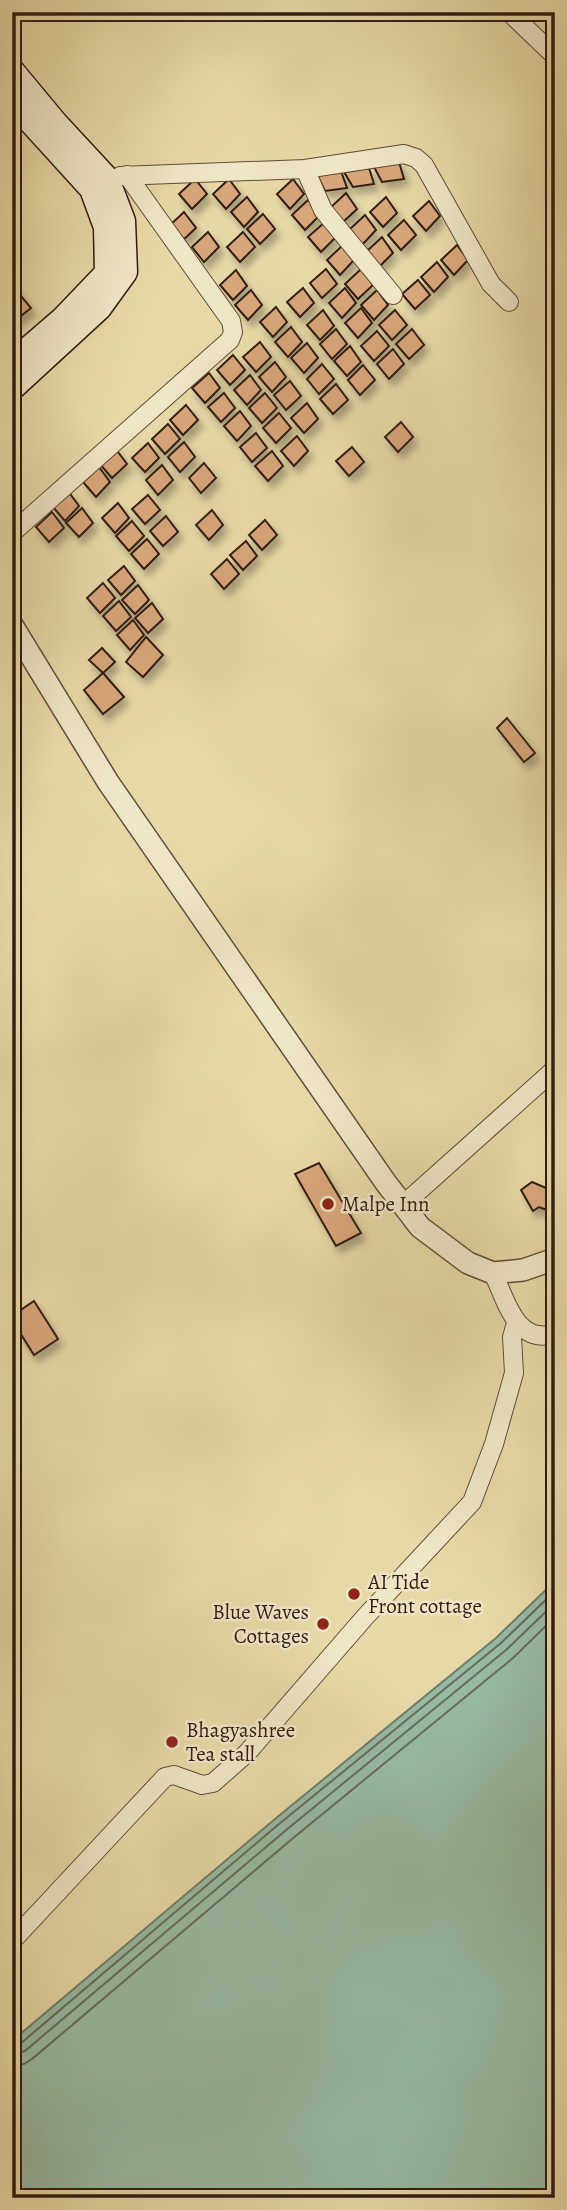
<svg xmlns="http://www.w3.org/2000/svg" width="567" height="2210" viewBox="0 0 567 2210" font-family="Alegreya,serif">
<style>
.water{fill:#97baa3;stroke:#6f7b6a;stroke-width:2}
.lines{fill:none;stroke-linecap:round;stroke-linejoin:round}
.shore{stroke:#646b5c;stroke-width:2}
.building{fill:#d7a67a;stroke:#321c14;stroke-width:2;filter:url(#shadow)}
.minor-casing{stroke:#5f4b39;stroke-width:20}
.tertiary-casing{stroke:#5f4b39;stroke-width:24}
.secondary-casing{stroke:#321c14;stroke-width:27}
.minor{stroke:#efe6c6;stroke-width:18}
.tertiary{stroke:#efe6c6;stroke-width:21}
.secondary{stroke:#efe6c6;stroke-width:24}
.poi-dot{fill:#8f2418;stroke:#efe6c6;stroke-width:2.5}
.labels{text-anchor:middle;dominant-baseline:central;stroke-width:5;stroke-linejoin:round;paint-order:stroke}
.poi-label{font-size:21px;fill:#321c14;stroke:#efe6c6;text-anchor:start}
</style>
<defs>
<filter id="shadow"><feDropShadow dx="4.5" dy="7" stdDeviation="3.5" flood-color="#0004"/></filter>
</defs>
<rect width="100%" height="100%" fill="#e7d9a7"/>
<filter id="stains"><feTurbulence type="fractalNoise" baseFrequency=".00286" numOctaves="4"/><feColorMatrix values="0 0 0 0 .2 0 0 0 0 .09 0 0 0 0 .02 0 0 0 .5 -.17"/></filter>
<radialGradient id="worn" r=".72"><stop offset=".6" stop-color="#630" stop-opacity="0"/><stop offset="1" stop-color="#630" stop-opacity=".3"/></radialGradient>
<polygon class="water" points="555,1581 555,2198 12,2198 12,2041 275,1819 496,1638"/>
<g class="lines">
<g class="shore">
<polyline points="12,2046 20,2044 279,1824 501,1643 555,1591"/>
<polyline points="12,2055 25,2051 285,1831 506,1650 555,1603"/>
<polyline points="12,2066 24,2064 32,2059 292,1839 513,1658 555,1617"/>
</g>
</g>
<g class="building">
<polygon points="399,162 404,179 382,182 374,167"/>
<polygon points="369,168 374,184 353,187 344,172"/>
<polygon points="341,171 347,188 325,191 317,175"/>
<polygon points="195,179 207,194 192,209 179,194"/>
<polygon points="229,179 240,194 226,209 213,194"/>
<polygon points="293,179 304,194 290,209 277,194"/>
<polygon points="346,193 357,209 342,223 330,208"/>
<polygon points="247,197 258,212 244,227 231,212"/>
<polygon points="386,197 397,213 383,227 370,212"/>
<polygon points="308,200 320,215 305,230 292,215"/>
<polygon points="429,201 440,216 426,231 413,216"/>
<polygon points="184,212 196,228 181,242 168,227"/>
<polygon points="263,214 275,229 260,244 247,229"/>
<polygon points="365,215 376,230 362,245 349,230"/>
<polygon points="404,220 416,235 401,250 388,235"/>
<polygon points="325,222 336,237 321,252 308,237"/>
<polygon points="208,232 219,247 204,262 192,247"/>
<polygon points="243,232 255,247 240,262 227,247"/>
<polygon points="382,237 393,253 379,267 366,252"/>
<polygon points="343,245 354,260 340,275 327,260"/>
<polygon points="457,245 468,260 454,275 441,260"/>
<polygon points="437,262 448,277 434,292 421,277"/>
<polygon points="326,269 337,284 322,298 310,283"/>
<polygon points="361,269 373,285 358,299 345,284"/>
<polygon points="236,270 247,286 233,300 220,285"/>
<polygon points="418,280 430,295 415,309 402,294"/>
<polygon points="12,285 31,308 12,323 14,306"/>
<polygon points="303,288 314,303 300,317 287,302"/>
<polygon points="345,288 356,303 342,318 329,303"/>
<polygon points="251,290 262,305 248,320 235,305"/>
<polygon points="377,290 388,305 374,320 361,305"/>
<polygon points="276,307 287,322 273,337 260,322"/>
<polygon points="361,308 372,323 358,338 345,323"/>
<polygon points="323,310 334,326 320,340 307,325"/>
<polygon points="395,310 407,325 392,340 379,325"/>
<polygon points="291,327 302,342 288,357 275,342"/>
<polygon points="336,329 347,344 332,359 320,344"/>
<polygon points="412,329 424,345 409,359 396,344"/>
<polygon points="377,331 389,346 374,361 361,346"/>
<polygon points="260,342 271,357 256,372 243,357"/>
<polygon points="307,343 318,358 304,373 291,358"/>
<polygon points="350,346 361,362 347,376 334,361"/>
<polygon points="393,349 404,364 389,379 377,364"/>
<polygon points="233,355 245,370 230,385 217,370"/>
<polygon points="275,362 286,377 272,392 259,377"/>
<polygon points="322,364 334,379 319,394 307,379"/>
<polygon points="363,365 375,380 360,395 348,380"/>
<polygon points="209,373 220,388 205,403 192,388"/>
<polygon points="250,375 261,390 247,405 234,390"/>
<polygon points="290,381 301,396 286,410 274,395"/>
<polygon points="336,384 348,400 333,414 320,399"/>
<polygon points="224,393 235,408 221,422 208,407"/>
<polygon points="265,393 277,408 262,423 249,408"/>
<polygon points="307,403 318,419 304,433 291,418"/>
<polygon points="186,405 198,420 183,435 170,420"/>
<polygon points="240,411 251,426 237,441 224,426"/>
<polygon points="279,413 291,428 276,443 263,428"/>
<polygon points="401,422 413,437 398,452 385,437"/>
<polygon points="168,424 180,439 165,454 152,439"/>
<polygon points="256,433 267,448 252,462 240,447"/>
<polygon points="297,436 308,451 294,466 281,451"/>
<polygon points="184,442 195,457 180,472 168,457"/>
<polygon points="148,443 159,458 145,472 132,458"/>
<polygon points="352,447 364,462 349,476 336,461"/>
<polygon points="115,448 127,464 112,478 99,463"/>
<polygon points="272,451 283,466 268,481 255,466"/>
<polygon points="204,463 216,478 201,493 189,478"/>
<polygon points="162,465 173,480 158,495 146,480"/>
<polygon points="99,467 110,482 96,497 83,482"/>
<polygon points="68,491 79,506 65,521 52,506"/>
<polygon points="148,495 160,510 145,524 132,509"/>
<polygon points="118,503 129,518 115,533 102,518"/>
<polygon points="82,508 93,523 79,537 66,523"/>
<polygon points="212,510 223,525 209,540 196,525"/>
<polygon points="52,512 64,528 49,542 36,527"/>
<polygon points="166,516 178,532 163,546 150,531"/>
<polygon points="265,520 277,535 262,550 249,535"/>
<polygon points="132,521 144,536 129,551 116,536"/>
<polygon points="147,539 159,554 144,569 131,554"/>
<polygon points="246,541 257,556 243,570 230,555"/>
<polygon points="227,559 239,574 224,589 211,574"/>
<polygon points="124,566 135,581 121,595 108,580"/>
<polygon points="103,583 115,598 100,613 87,598"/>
<polygon points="138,585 149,600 135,614 122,600"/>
<polygon points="119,601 131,617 116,631 103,616"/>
<polygon points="152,603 163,619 148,633 135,618"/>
<polygon points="133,620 144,635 130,650 117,635"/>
<polygon points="146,637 163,655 143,677 126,662"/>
<polygon points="102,648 115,662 103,673 89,660"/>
<polygon points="103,673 124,697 103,714 84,690"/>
<polygon points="507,718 535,753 524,762 497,728"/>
<polygon points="319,1163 361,1233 336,1246 295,1174"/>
<polygon points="532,1182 551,1190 555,1194 555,1213 539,1207 533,1211 521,1190"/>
<polygon points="34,1301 58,1339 34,1355 12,1320 12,1316"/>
</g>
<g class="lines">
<defs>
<g id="minor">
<polyline points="509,12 555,56"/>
<polyline points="305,169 323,210 393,295"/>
<polyline points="120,176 305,169 404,154 416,158 424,165 491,284 509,302"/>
<polyline points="12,533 230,340 233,332 231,321 127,175"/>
<polyline points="403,1205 555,1069"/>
<path d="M493 1273C506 1299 515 1345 555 1334"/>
<polyline points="12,1941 165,1777 174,1775 202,1785 213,1783 247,1753 365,1617 472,1502 494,1444 514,1373 512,1337 516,1323"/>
</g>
<polyline id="tertiary" points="12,625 108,782 386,1183 420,1227 468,1263 493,1273 523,1270 555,1259"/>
<g id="secondary">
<polyline points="12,71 56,124 107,179 123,221 125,272 99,308 12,388"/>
<polyline points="12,101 92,189 106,227 107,273 63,319 12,363"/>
</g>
</defs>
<use href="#minor" class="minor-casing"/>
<use href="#tertiary" class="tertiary-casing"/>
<use href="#secondary" class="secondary-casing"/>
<use href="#minor" class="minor"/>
<use href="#tertiary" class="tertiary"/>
<use href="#secondary" class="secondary"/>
</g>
<g class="poi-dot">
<circle cx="328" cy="1204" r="7"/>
<circle cx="354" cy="1594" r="7"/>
<circle cx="323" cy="1624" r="7"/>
<circle cx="172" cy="1742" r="7"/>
</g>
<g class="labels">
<g class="poi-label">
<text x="342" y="1204">Malpe Inn</text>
<text x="368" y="1582">AI Tide<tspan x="368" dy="24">Front cottage</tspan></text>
<text x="309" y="1612" text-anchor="end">Blue Waves<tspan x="309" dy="24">Cottages</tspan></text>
<text x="186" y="1730">Bhagyashree<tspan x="186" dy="24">Tea stall</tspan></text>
</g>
</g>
<rect width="567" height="2210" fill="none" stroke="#e7d9a7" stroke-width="42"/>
<rect x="14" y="14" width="539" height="2182" fill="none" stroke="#321c14" stroke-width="3.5"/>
<rect x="21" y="21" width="525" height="2168" fill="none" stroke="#321c14" stroke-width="2"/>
<rect width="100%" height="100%" filter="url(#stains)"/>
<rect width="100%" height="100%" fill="url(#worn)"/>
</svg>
